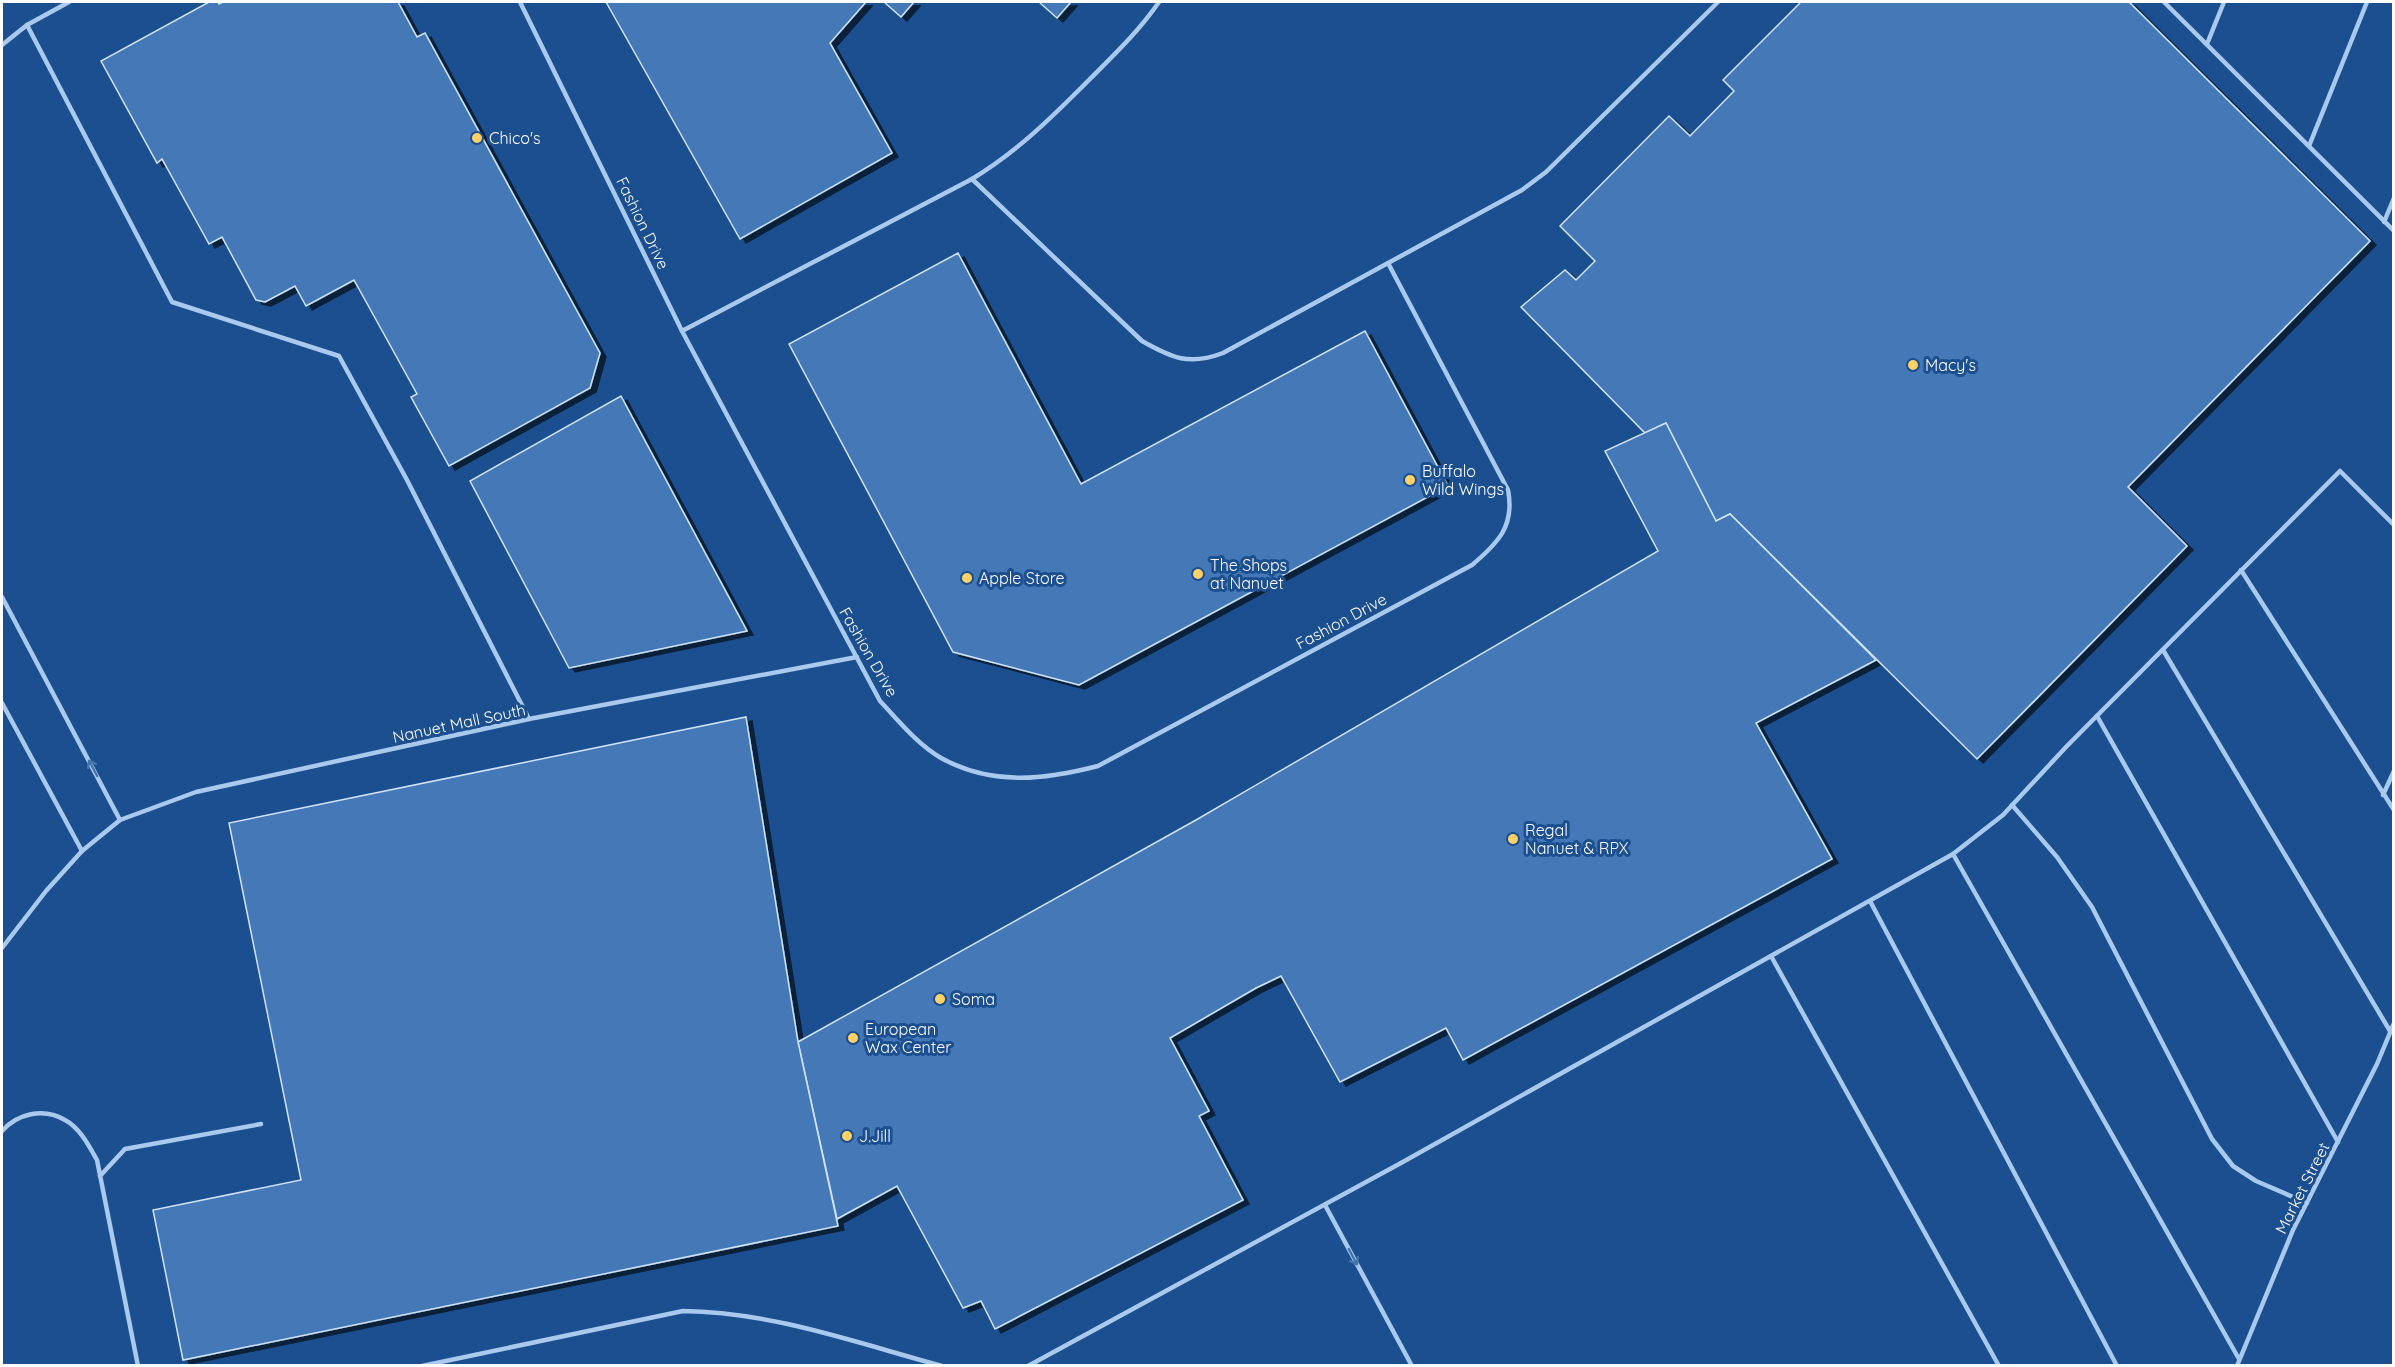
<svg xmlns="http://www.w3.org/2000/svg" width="2395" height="1367" viewBox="0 0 2395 1367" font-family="Quicksand,sans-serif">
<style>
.building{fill:#4478b7;stroke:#cfe3fa;stroke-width:1.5;filter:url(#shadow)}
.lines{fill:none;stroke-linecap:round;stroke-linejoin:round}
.service{stroke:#a9c9ee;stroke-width:4.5}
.oneway{stroke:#4674ac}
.poi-dot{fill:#ffd166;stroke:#1b4f8f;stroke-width:2}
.labels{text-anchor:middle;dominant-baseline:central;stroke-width:6;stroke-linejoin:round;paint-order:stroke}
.poi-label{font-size:16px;fill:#fff;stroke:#1b4f8f;text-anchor:start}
.street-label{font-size:16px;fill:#fff;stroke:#1b4f8f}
</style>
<defs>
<filter id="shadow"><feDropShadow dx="6" dy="4" stdDeviation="0" flood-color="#0009"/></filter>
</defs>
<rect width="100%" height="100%" fill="#1b4f8f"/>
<g class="building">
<polygon points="209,2 218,2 219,4 223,2 398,2 417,37 425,33 600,353 590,388 449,466 411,397 417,394 354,280 306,306 295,286 265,302 256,300 222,237 209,244 162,159 157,163 101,61"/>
<polygon points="606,2 866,2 830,43 892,153 740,239"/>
<polygon points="884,2 914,2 901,17"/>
<polygon points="1039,2 1071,2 1057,18"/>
<polygon points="1801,2 2129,2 2370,241 2128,487 2187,546 1977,759 1730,514 1716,521 1666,423 1645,433 1521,307 1565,270 1576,280 1595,261 1560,226 1669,116 1690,136 1734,91 1723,80"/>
<polygon points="958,253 1081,484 1365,331 1448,486 1079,685 953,652 789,344"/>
<polygon points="621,396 747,631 569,668 470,481"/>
<polygon points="1666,423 1716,521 1730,514 1876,660 1756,723 1832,859 1463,1060 1446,1028 1340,1082 1281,976 1256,988 1170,1038 1209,1111 1199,1116 1243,1200 995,1329 981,1301 963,1308 897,1186 837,1219 798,1042 1196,820 1658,551 1605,451"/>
<polygon points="746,717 798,1042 838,1226 183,1360 153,1210 301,1180 229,823"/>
</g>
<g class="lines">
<g class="service">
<path d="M520 2 682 331 880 701C898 720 917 744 941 758 992 786 1044 780 1098 766L1472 565C1498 543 1515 526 1508 490L1388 263"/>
<polyline points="2164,2 2394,231"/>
<polyline points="27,25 172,302 339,356 407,480 529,719"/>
<polyline points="2207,44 2224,2"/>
<polyline points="2,45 27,25 69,2"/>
<polyline points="2309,146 2367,2"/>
<path d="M972 179 1142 341C1172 358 1189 366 1223 353L1522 190 1546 172 1718 2"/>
<polyline points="2384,222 2394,198"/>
<path d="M682 331 972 179C1018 151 1051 118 1088 81 1114 55 1139 31 1159 2"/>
<polyline points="2241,570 2394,810"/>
<polyline points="2,597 120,820"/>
<polyline points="2163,650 2390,1031"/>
<polyline points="2,703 82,851"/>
<polyline points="2097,716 2338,1142"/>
<polyline points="2383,795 2394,771"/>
<polyline points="2012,805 2057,857 2092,907 2212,1139 2233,1166 2256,1181 2307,1203"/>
<polyline points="1953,854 2239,1359"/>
<polyline points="1870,901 2117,1366"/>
<polyline points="2,948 46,891 82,851 120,820 196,792 529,719 857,657"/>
<polyline points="1771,956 1999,1366"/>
<path d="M2 1131C17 1114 43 1107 65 1120 80 1128 89 1146 97 1160L138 1366"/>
<polyline points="100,1176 125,1149 261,1124"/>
<polyline points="1325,1205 1412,1366"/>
<path d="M422 1366 683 1311C772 1312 857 1343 942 1366"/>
<polyline points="1028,1366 1401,1163 1953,854 2003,815 2066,747 2340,471 2394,525"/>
<polyline points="2237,1366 2293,1230 2377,1064 2394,1023"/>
</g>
</g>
<defs><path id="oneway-shaft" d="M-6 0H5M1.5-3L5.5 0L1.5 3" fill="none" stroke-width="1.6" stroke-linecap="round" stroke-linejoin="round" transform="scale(1.5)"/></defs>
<g class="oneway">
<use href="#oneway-shaft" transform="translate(93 768) rotate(-118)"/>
<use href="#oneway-shaft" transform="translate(1353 1257) rotate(62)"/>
</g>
<g class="poi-dot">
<circle cx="477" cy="138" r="6"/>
<circle cx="1913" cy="365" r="6"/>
<circle cx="1410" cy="480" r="6"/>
<circle cx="1198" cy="574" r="6"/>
<circle cx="967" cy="578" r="6"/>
<circle cx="1513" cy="839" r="6"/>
<circle cx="940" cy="999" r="6"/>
<circle cx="853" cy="1038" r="6"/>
<circle cx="847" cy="1136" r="6"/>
</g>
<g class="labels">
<g class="poi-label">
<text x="489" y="138">Chico's</text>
<text x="1925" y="365">Macy's</text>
<text x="1422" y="471">Buffalo<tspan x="1422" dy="18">Wild Wings</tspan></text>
<text x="1210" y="565">The Shops<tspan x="1210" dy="18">at Nanuet</tspan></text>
<text x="979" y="578">Apple Store</text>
<text x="1525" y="830">Regal<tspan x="1525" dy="18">Nanuet &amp; RPX</tspan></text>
<text x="952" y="999">Soma</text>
<text x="865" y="1029">European<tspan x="865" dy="18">Wax Center</tspan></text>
<text x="859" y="1136">J.Jill</text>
</g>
<g class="street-label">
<text transform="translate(643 223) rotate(64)">Fashion Drive</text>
<text transform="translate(1341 621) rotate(-28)">Fashion Drive</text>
<text transform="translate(869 652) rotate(60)">Fashion Drive</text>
<text transform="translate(459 723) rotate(-12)">Nanuet Mall South</text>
<text transform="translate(2302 1188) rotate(-63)">Market Street</text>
</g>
</g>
<rect width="2395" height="1367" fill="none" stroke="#ffffff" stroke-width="6"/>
</svg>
